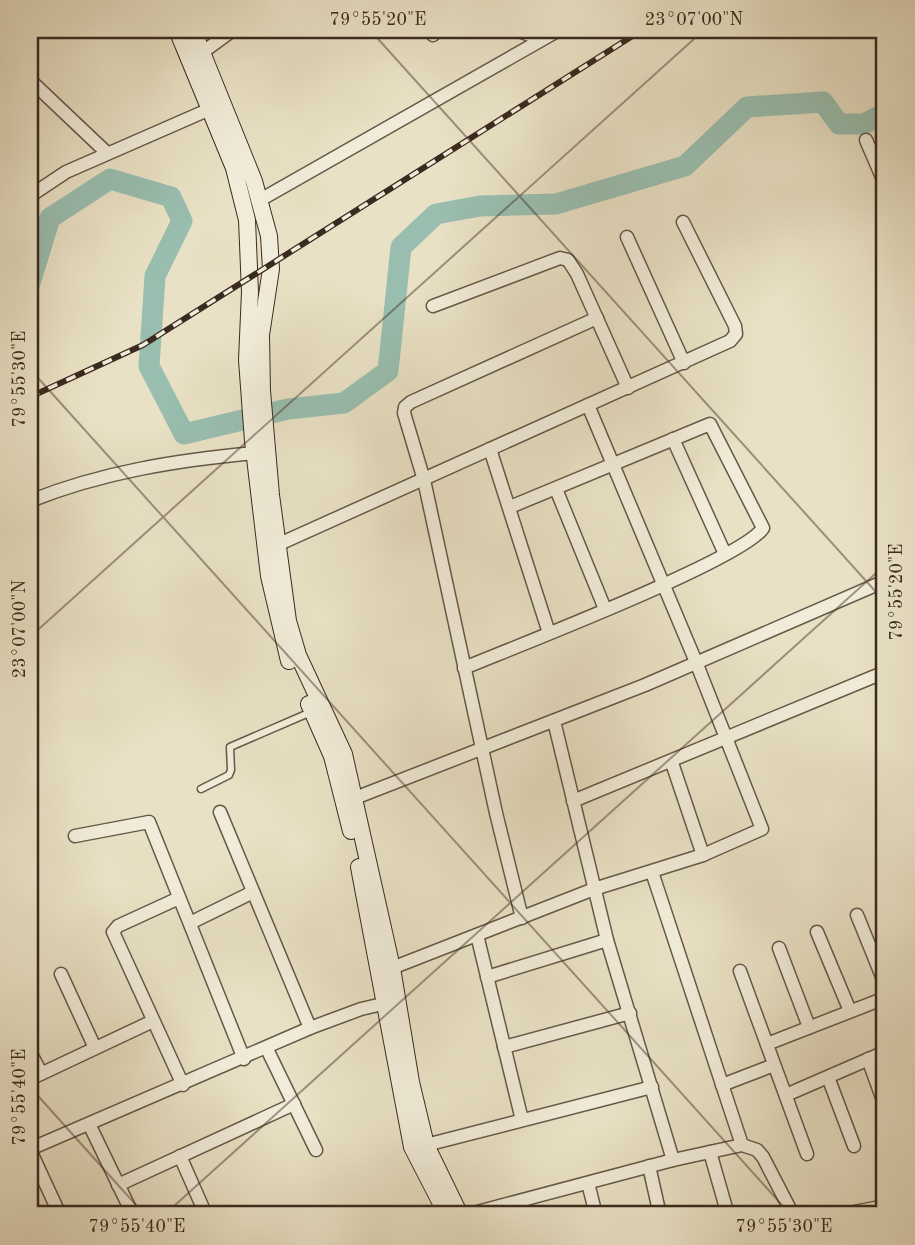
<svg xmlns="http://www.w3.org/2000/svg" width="915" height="1245" viewBox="0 0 915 1245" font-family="'Old Standard TT',serif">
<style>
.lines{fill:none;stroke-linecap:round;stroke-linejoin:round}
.river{stroke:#99beaf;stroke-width:21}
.lane-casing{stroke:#665848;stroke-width:9}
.street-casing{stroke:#665848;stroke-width:15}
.secondary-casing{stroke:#3b2a1f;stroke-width:18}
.lane{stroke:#f1ecd9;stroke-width:6}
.street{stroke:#f1ecd9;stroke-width:12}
.secondary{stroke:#f1ecd9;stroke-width:16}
.rail-casing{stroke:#3b2a1f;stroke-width:6}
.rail{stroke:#f1ecd9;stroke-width:3.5;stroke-dasharray:10;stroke-linecap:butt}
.ticks{fill:none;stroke:#3b2a1f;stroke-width:2;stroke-opacity:0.45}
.neatline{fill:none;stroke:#3b2a1f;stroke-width:2.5}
.ticks-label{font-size:18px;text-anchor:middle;fill:#3b2a1f}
</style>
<rect width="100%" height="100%" fill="#e9e1c5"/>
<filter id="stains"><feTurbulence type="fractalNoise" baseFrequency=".00286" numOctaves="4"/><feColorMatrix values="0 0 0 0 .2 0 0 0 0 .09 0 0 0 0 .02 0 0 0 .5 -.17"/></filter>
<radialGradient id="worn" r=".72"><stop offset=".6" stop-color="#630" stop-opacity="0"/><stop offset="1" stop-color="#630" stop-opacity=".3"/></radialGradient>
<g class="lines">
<polyline class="river" points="30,283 50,218 110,179 171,197 182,221 155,276 149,366 184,434 288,409 344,403 388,371 401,247 436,214 480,206 556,204 685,166 747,107 823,102 839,124 864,124 885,113"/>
<defs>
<polyline id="lane" points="201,789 229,775 231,770 230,747 311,712"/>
<g id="street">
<polyline points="432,30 433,35"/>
<polyline points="515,30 542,39"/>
<polyline points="203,52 233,30"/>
<polyline points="30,80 107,153"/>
<polyline points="866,140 885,184"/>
<polyline points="30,196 66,172 210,109"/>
<polyline points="260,200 559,30"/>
<polyline points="627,237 684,363"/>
<polyline points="433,306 560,258 568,260 577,274 628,388"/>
<polyline points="673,439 725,554"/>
<polyline points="490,449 549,633"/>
<polyline points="556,489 605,609"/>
<path d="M30 501C102 472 178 460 255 453"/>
<polyline points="277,545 730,341 736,334 735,326 683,222"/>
<path d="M464 668C512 648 744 559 763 528L710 424 510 507"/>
<polyline points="554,721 607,940 673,1160"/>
<polyline points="672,763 703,855"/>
<polyline points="355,798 645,685 885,581"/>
<polyline points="573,801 885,672"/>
<polyline points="220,812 310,1028"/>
<polyline points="75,836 149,822 244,1059"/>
<polyline points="652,872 742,1145"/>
<polyline points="179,898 118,926 113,932 183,1085"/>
<polyline points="857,915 885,984"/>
<polyline points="522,918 496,813 424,480 404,413 405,407 411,402 597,318"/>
<polyline points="190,923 253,892"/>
<polyline points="817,932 850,1011"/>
<polyline points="477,935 522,1120"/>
<polyline points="779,948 809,1027"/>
<polyline points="392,968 594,889 703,855 762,829 696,662 588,405"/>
<polyline points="740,971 807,1154"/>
<polyline points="61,974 95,1048"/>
<polyline points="487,977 607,940"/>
<polyline points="767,1044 885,998"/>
<polyline points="504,1047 630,1013"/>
<polyline points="267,1049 316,1150"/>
<polyline points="30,1052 41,1073"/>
<polyline points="868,1059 885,1106"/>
<polyline points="828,1077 854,1146"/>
<polyline points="30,1079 153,1021"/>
<polyline points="722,1085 774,1065"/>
<polyline points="786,1095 885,1052"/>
<polyline points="90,1126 133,1215"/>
<polyline points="426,1145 652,1087"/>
<polyline points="30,1149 310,1028 361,1009 391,1002"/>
<polyline points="30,1150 60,1215"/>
<polyline points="710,1152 728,1215"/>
<polyline points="180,1156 206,1215"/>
<polyline points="649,1166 660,1215"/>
<polyline points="588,1183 596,1215"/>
<polyline points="118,1185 294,1104"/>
<polyline points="466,1215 673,1160 742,1145 757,1150 763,1157 793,1215"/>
<polyline points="839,1215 885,1206"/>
</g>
<g id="secondary">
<polyline points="177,30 234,168 247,220 250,292 247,360 253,441 269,576 289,661"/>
<polyline points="193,30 254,181 269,236 271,269 261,335 262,391 271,495 288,621 298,655 344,754 392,968 411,1082 426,1145 460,1215"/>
<polyline points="309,704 332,756 351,831"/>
<polyline points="359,867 412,1147 447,1215"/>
</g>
</defs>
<use href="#lane" class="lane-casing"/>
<use href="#street" class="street-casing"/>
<use href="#secondary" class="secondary-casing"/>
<use href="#lane" class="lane"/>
<use href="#street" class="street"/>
<use href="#secondary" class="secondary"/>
<defs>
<polyline id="rail" points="30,397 143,345 642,30"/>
</defs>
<use href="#rail" class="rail-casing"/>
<use href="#rail" class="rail"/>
</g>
<path class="ticks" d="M370 30 885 602M30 369 791 1215M30 637 704 30M30 1087 145 1215M164 1215 885 565"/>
<rect width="915" height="1245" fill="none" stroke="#e9e1c5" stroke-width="77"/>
<rect x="38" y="38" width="838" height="1168" class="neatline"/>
<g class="ticks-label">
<text x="378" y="25">79°55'20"E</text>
<text x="694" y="25">23°07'00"N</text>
<text transform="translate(19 379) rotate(-90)" y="6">79°55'30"E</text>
<text transform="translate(896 592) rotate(-90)" y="6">79°55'20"E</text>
<text transform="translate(19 629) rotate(-90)" y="6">23°07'00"N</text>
<text transform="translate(19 1097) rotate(-90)" y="6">79°55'40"E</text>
<text x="137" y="1232">79°55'40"E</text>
<text x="784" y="1232">79°55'30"E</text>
</g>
<rect width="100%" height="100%" filter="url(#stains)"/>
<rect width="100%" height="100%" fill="url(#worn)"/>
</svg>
